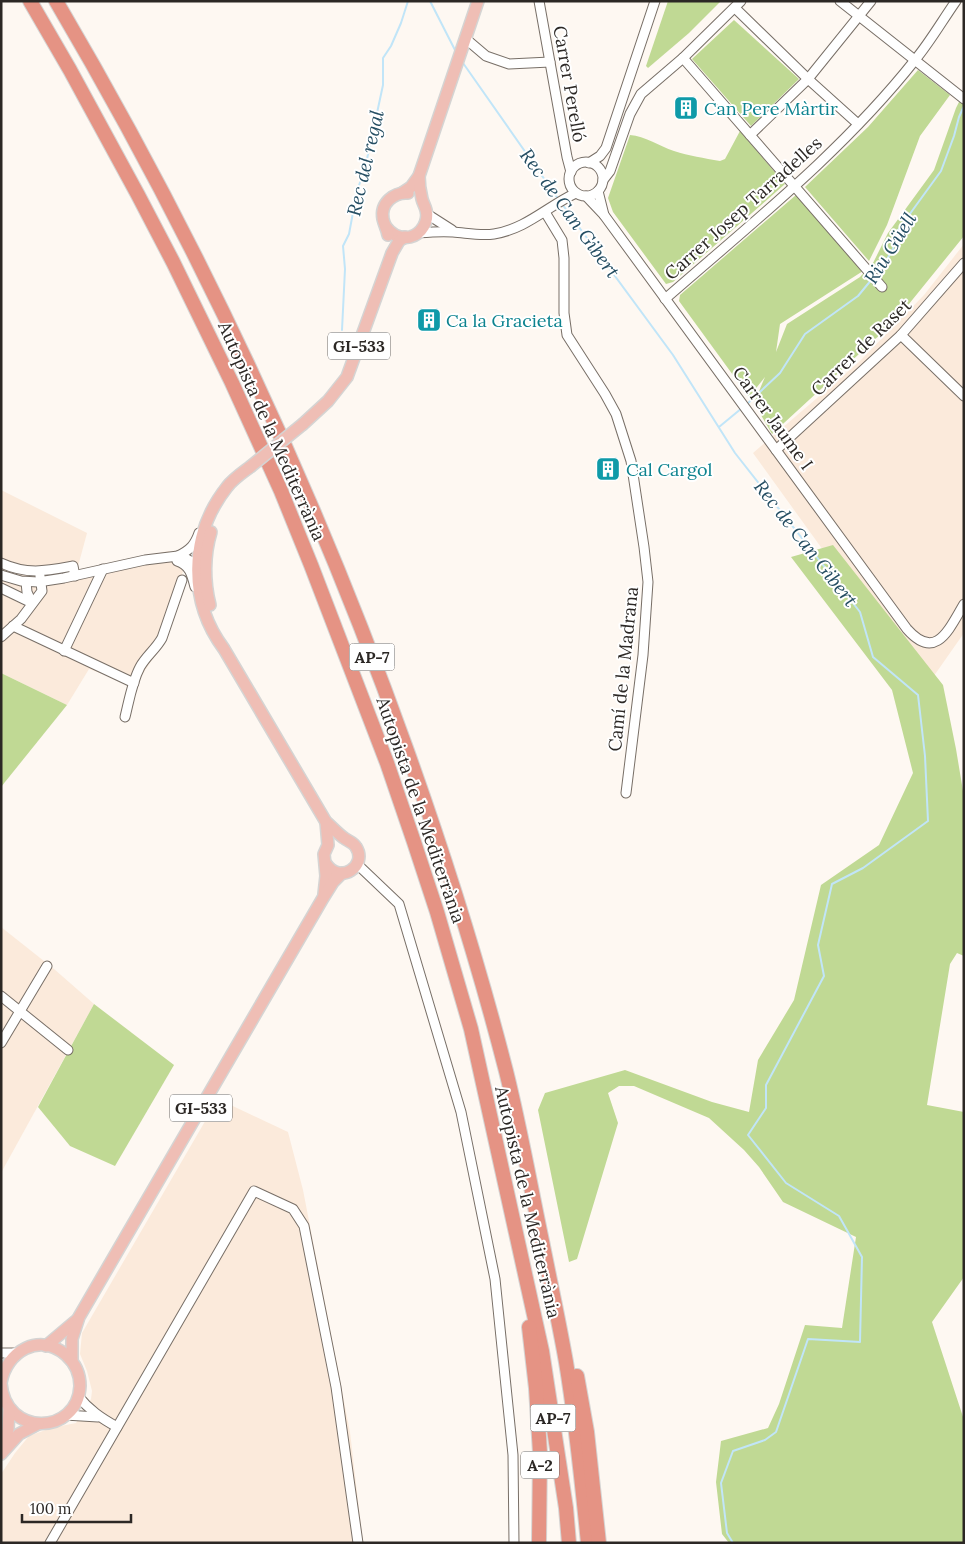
<svg xmlns="http://www.w3.org/2000/svg" width="965" height="1544" viewBox="0 0 965 1544" font-family="Lora,serif">
<style>
.built{fill:#fbeadb}
.green{fill:#c0d994}
.lines{fill:none;stroke-linecap:round;stroke-linejoin:round}
.stream{stroke:#c1e5f8;stroke-width:2}
.minor-casing{stroke:#786f67;stroke-width:11}
.major-casing{stroke:#d5d4d3;stroke-width:14}
.highway-casing{stroke:#d5d4d3;stroke-width:16}
.minor{stroke:#fff;stroke-width:9}
.major{stroke:#efbeb5;stroke-width:11}
.highway{stroke:#e59384;stroke-width:14}
.major-bridge-casing{stroke:#d5d4d3;stroke-width:14;stroke-linecap:butt}
.major-bridge{stroke:#efbeb5;stroke-width:11}
.labels{text-anchor:middle;dominant-baseline:central;stroke-width:4;stroke-linejoin:round;paint-order:stroke}
.shield{fill:#fff;stroke:#6b6866;stroke-width:1}
.shield-label{font-size:16px;font-weight:bold;fill:#2c2825}
.street-label{font-size:18px;fill:#2c2825;stroke:#fff}
.culture-label{font-size:18px;fill:#0d838f;stroke:#fff;text-anchor:start}
.water-label{font-size:19px;font-style:italic;fill:#254e63;stroke:#fff}
</style>
<rect width="100%" height="100%" fill="#fef8f2"/>
<g class="built">
<polygon points="964,244 964,633 924,690 753,453 859,362 924,295"/>
<polygon points="1,490 87,533 77,570 169,551 183,571 161,646 135,686 89,669 67,705 1,673"/>
<polygon points="1,927 54,969 94,1004 1,1173"/>
<polygon points="218,1099 288,1132 303,1190 350,1432 363,1543 1,1543 1,1474 15,1453 29,1436 51,1428 76,1423 91,1399 92,1391 87,1371 80,1354 82,1333"/>
</g>
<g class="green">
<polygon points="668,1 721,1 689,33 648,68 646,66"/>
<polygon points="734,20 799,79 751,126 692,59"/>
<polygon points="918,70 950,95 920,136 887,225 869,261 805,187 868,127"/>
<polygon points="964,92 964,236 896,320 772,434 754,403 765,377 749,397 679,301 680,295 796,195 863,271 780,324 776,352 787,324 860,277 873,263 888,233 934,170 956,108"/>
<path d="M740 131 785 184 673 282 666 284 613 212 608 198 630 135C645 136 659 146 674 151 689 156 704 158 720 161L725 159Z"/>
<polygon points="833,545 943,685 956,749 964,797 964,956 957,953 950,964 927,1105 964,1112 964,1277 932,1322 964,1420 964,1543 729,1543 722,1534 716,1482 721,1441 768,1428 779,1404 805,1325 842,1328 856,1237 783,1202 759,1167 744,1150 709,1118 634,1086 619,1086 608,1093 618,1123 577,1259 569,1262 538,1110 545,1093 625,1070 712,1102 749,1112 758,1060 794,1000 821,885 879,845 913,773 892,690 791,557"/>
<polygon points="1,673 67,705 1,787"/>
<polygon points="94,1004 174,1065 115,1166 70,1146 38,1107"/>
</g>
<g class="lines">
<g class="stream">
<polyline points="430,1 456,52"/>
<polyline points="463,63 559,200"/>
<polyline points="562,204 673,355 735,453 860,612 873,657 918,695 925,756 928,821 863,868 832,884 818,945 824,976 766,1085 766,1108 748,1135 786,1183 839,1216 862,1257 860,1342 808,1339 776,1432 765,1440 733,1451 721,1483 727,1533 733,1543"/>
<polyline points="875,276 883,266 893,249 896,233 941,171 954,136 959,117 964,106"/>
<polyline points="342,330 345,269 343,246 349,234 357,191 365,168 377,113 383,85 383,58 391,46 401,23 408,1"/>
<polyline points="746,405 780,373 805,334 858,296 872,279"/>
<polyline points="719,427 742,408"/>
</g>
<defs>
<g id="minor">
<polyline points="539,1 567,157 571,172"/>
<polyline points="840,1 964,99"/>
<polyline points="735,8 808,79 858,124"/>
<polyline points="466,39 486,56 509,64 550,62"/>
<polyline points="683,58 882,287"/>
<polyline points="750,135 808,79 871,1"/>
<circle cx="586" cy="179" r="17"/>
<polyline points="589,163 600,156 606,148 655,1"/>
<polyline points="603,180 610,171 630,114 641,94 683,58 741,1"/>
<polyline points="598,191 604,215"/>
<path d="M586 196 604 215 907 629C936 662 949 629 964 604"/>
<polyline points="545,212 562,240 564,258 564,313 567,335 605,394 616,414 631,461 644,547 648,582 643,655 626,793"/>
<polyline points="427,214 452,230"/>
<path d="M418 233C430 232 441 231 453 232 467 233 480 236 494 234 526 229 548 206 576 193"/>
<path d="M665 299C752 223 843 151 915 60 930 42 942 21 956 1"/>
<polyline points="901,335 964,396"/>
<polyline points="776,450 901,335 964,263"/>
<path d="M178 556C190 550 195 545 199 533"/>
<path d="M177 561C190 565 192 575 195 587"/>
<path d="M1 563C27 575 46 571 73 566L75 576"/>
<polyline points="1,575 21,581 38,582 64,578 145,560 178,556 187,559 198,566 200,570"/>
<polyline points="26,582 27,592 32,603"/>
<polyline points="1,588 32,603"/>
<polyline points="13,626 134,683"/>
<polyline points="1,637 21,619 42,591 40,576"/>
<polyline points="64,651 103,569"/>
<path d="M125 717C129 701 132 682 140 667 146 656 156 649 162 638L182 580"/>
<polyline points="357,864 399,904 461,1112 495,1279 513,1455 514,1543"/>
<polyline points="1,996 68,1050"/>
<polyline points="1,1043 47,966"/>
<polyline points="1,1353 17,1353"/>
<path d="M78 1396C89 1410 101 1418 117 1427"/>
<polyline points="65,1415 98,1417"/>
<polyline points="50,1543 254,1191 293,1209 304,1226 336,1387 358,1543"/>
</g>
<g id="major">
<polyline points="402,193 411,187 419,176 478,1"/>
<path d="M386 227C392 235 400 239 410 237 422 234 429 221 426 210 425 206 423 203 422 199 420 191 419 184 419 176"/>
<path d="M388 235C387 229 384 224 383 219 380 203 394 192 408 193"/>
<polyline points="303,424 328,401 347,377 392,253 399,241 405,237"/>
<path d="M250 467C242 473 233 479 227 487 189 535 188 601 224 649L326 822C332 827 337 833 344 838 348 841 353 842 356 847 368 866 340 885 326 864"/>
<path d="M210 605C204 582 204 555 211 532"/>
<polyline points="324,894 326,876 324,854 328,845 326,822"/>
<polyline points="46,1346 78,1319"/>
<polyline points="72,1361 72,1339 79,1317 323,898 333,882 342,873"/>
<path d="M1 1383C6 1351 40 1332 66 1355 75 1363 80 1374 80 1386 78 1435 5 1438 1 1383"/>
<polyline points="3,1450 8,1430 9,1408"/>
<polyline points="1,1454 19,1434 38,1424"/>
</g>
<g id="highway">
<polyline points="30,1 70,70 138,195 173,262 232,383 281,491 311,565 387,763 414,842 437,912 471,1029 542,1351 566,1508 569,1543"/>
<path d="M56 1C196 239 313 488 406 748 444 854 478 962 506 1071 520 1127 530 1184 542 1241 550 1281 559 1322 566 1362 576 1422 582 1482 588 1543"/>
<polyline points="529,1327 536,1388 540,1453 539,1543"/>
<polyline points="577,1376 587,1432 599,1543"/>
</g>
</defs>
<use href="#minor" class="minor-casing"/>
<use href="#major" class="major-casing"/>
<use href="#highway" class="highway-casing"/>
<use href="#minor" class="minor"/>
<use href="#major" class="major"/>
<use href="#highway" class="highway"/>
<defs>
<polyline id="major-bridge" points="250,467 303,424"/>
</defs>
<use href="#major-bridge" class="major-bridge-casing"/>
<use href="#major-bridge" class="major-bridge"/>
</g>
<defs>
<symbol id="building-square" viewBox="-11 -11 22 22"><rect x="-9" y="-9" width="18" height="18" rx="4" fill="#0f9aa8" stroke="#fff"/><path d="M-4-6H4V6H1V3H-1V6H-4ZM-2.5-4.3h1.7v1.8h-1.7ZM.8-4.3h1.7v1.8H.8ZM-2.5-1h1.7V.8h-1.7ZM.8-1h1.7V.8H.8Z" fill="#fff"/></symbol>
</defs>
<g fill-rule="evenodd">
<use href="#building-square" x="672" y="94" width="28" height="28"/>
<use href="#building-square" x="415" y="306" width="28" height="28"/>
<use href="#building-square" x="594" y="455" width="28" height="28"/>
</g>
<g class="labels">
<g class="shield">
<rect x="328" y="332.5" width="62" height="27" rx="4"/>
<rect x="349.5" y="643.5" width="45" height="27" rx="4"/>
<rect x="170" y="1094.5" width="62" height="27" rx="4"/>
<rect x="530.5" y="1404.5" width="45" height="27" rx="4"/>
<rect x="521" y="1451.5" width="38" height="27" rx="4"/>
</g>
<g class="shield-label">
<text x="359" y="346">GI-533</text>
<text x="372" y="657">AP-7</text>
<text x="201" y="1108">GI-533</text>
<text x="553" y="1418">AP-7</text>
<text x="540" y="1465">A-2</text>
</g>
<g class="street-label">
<text transform="translate(570 84) rotate(80)">Carrer Perelló</text>
<text transform="translate(743 208) rotate(-42)">Carrer Josep Tarradelles</text>
<text transform="translate(861 347) rotate(-44)">Carrer de Raset</text>
<text transform="translate(773 418) rotate(54)">Carrer Jaume I</text>
<text transform="translate(272 431) rotate(66)">Autopista de la Mediterrània</text>
<text transform="translate(623 669) rotate(-84)">Camí de la Madrana</text>
<text transform="translate(421 810) rotate(71)">Autopista de la Mediterrània</text>
<text transform="translate(528 1202) rotate(77)">Autopista de la Mediterrània</text>
</g>
<g class="culture-label">
<text x="704" y="108">Can Pere Màrtir</text>
<text x="446" y="320">Ca la Gracieta</text>
<text x="626" y="469">Cal Cargol</text>
</g>
<g class="water-label">
<text transform="translate(365 163) rotate(-77)">Rec del regal</text>
<text transform="translate(570 213) rotate(54)">Rec de Can Gibert</text>
<text transform="translate(890 248) rotate(-58)">Riu Güell</text>
<text transform="translate(806 543) rotate(52)">Rec de Can Gibert</text>
</g>
</g>
<rect width="965" height="1544" fill="none" stroke="#2c2825" stroke-width="5"/>
<path d="M22 1514v8h109v-8" fill="none" stroke="#2c2825" stroke-width="2.5"/>
<text x="30" y="1514" font-size="15" fill="#2c2825" stroke="#ffffff" stroke-width="4" paint-order="stroke">100 m</text>
</svg>
